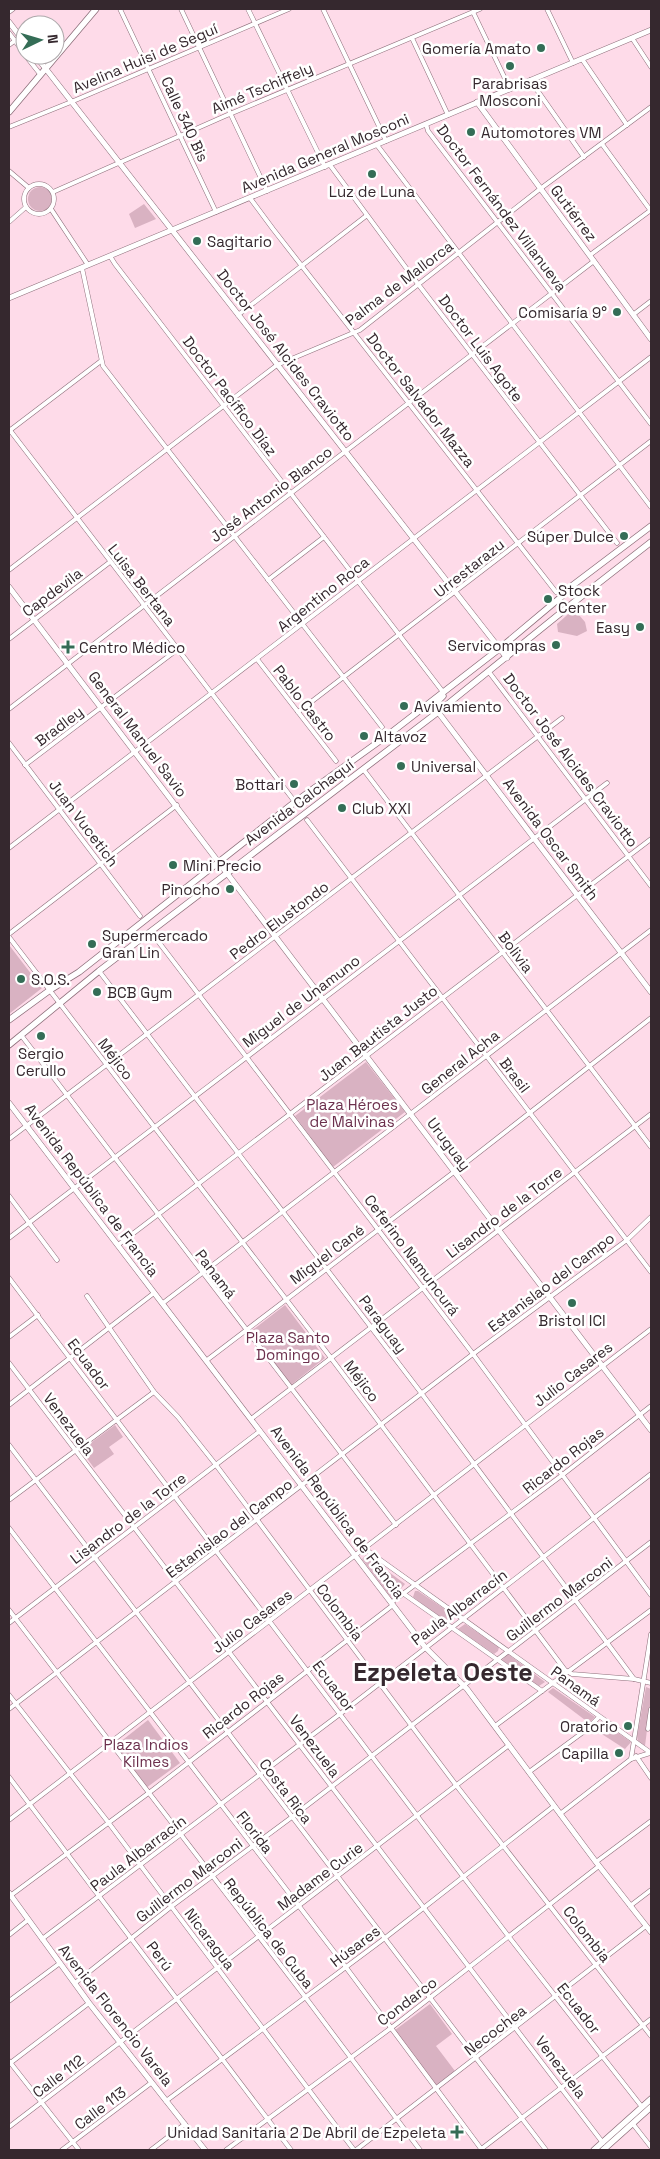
<svg xmlns="http://www.w3.org/2000/svg" width="660" height="2159" viewBox="0 0 660 2159" font-family="'Space Grotesk',sans-serif">
<style>
.green{fill:#d9b2c2}
.lines{fill:none;stroke-linecap:round;stroke-linejoin:round}
.street-casing{stroke:#8e6f7b;stroke-width:5}
.secondary-casing{stroke:#8e6f7b;stroke-width:6}
.primary-casing{stroke:#8e6f7b;stroke-width:7}
.street{stroke:#fff;stroke-width:4}
.secondary{stroke:#fff;stroke-width:5}
.primary{stroke:#fff;stroke-width:5.5}
.poi-dot{fill:#346d56;stroke:#fff;stroke-width:2}
.labels{text-anchor:middle;dominant-baseline:central;stroke-width:5;stroke-linejoin:round;paint-order:stroke}
.poi-label{font-size:15px;fill:#35282e;stroke:#fff;text-anchor:start}
.street-label{font-size:15px;fill:#35282e;stroke:#fff}
.park-label{font-size:15px;fill:#6c304d;stroke:#fff}
.town-label{font-size:25px;font-weight:bold;fill:#35282e;stroke:#fff}
</style>
<rect width="100%" height="100%" fill="#fedbe9"/>
<g class="green">
<circle cx="40" cy="199" r="12"/>
<polygon points="144,204 156,219 135,228 129,214"/>
<polygon points="574,609 585,622 587,631 577,636 558,632 557,624"/>
<polygon points="9,945 42,988 9,1014"/>
<polygon points="366,1062 405,1112 333,1167 295,1116"/>
<polygon points="285,1305 325,1358 291,1385 250,1332"/>
<polygon points="115,1425 123,1437 109,1447 114,1454 94,1468 81,1450"/>
<polygon points="366,1555 405,1584 392,1599 362,1559"/>
<polygon points="415,1591 418,1591 452,1614 452,1617 446,1622 413,1597"/>
<polygon points="465,1624 499,1647 498,1651 494,1654 458,1629"/>
<polygon points="508,1654 545,1682 539,1686 502,1660"/>
<polygon points="646,1687 651,1689 651,1697 645,1746 638,1741 637,1737"/>
<polygon points="553,1688 595,1717 589,1723 548,1692"/>
<polygon points="148,1720 180,1763 146,1788 115,1746"/>
<polygon points="601,1721 631,1742 625,1749 594,1729"/>
<polygon points="430,2004 452,2034 436,2046 455,2071 436,2086 395,2030"/>
</g>
<g class="lines">
<defs>
<g id="street">
<polyline points="120,9 216,212"/>
<polyline points="181,9 267,191"/>
<polyline points="248,9 325,167"/>
<polyline points="323,9 386,141"/>
<polyline points="547,9 573,63"/>
<polyline points="9,12 13,9"/>
<polyline points="473,12 510,89"/>
<polyline points="9,33 25,54"/>
<polyline points="412,38 448,115"/>
<polyline points="632,38 651,67"/>
<polyline points="9,45 20,37"/>
<polyline points="25,55 40,74"/>
<polyline points="582,59 627,125"/>
<polyline points="530,80 584,157"/>
<polyline points="426,124 428,131 651,424"/>
<polyline points="9,127 71,102 289,9"/>
<polyline points="602,144 651,211"/>
<polyline points="377,145 651,507"/>
<polyline points="330,165 418,284 617,543"/>
<polyline points="9,171 29,188"/>
<circle cx="39" cy="199" r="15"/>
<polyline points="53,192 225,116 480,9"/>
<polyline points="250,198 273,229 556,592"/>
<polyline points="51,209 88,265"/>
<polyline points="9,222 26,207"/>
<polyline points="590,255 651,210"/>
<polyline points="110,256 115,264 443,692"/>
<polyline points="82,268 103,366 382,727"/>
<polyline points="634,314 651,301"/>
<polyline points="238,315 366,216"/>
<polyline points="9,429 295,802"/>
<polyline points="9,431 101,361"/>
<polyline points="9,570 277,365 360,330 540,189 651,107"/>
<polyline points="268,580 324,537"/>
<polyline points="9,639 110,562"/>
<polyline points="257,659 336,761"/>
<polyline points="489,672 651,886"/>
<polyline points="9,709 594,261"/>
<polyline points="298,712 651,441"/>
<polyline points="9,743 140,916"/>
<polyline points="25,765 178,649"/>
<polyline points="363,769 651,1147"/>
<polyline points="307,820 651,1272"/>
<polyline points="9,848 651,357"/>
<polyline points="151,932 473,1354 651,1595"/>
<polyline points="9,934 177,805"/>
<polyline points="9,937 331,1358 565,1670 572,1674 634,1679"/>
<polyline points="99,971 422,1394 634,1679 651,1683"/>
<polyline points="21,1035 396,1525"/>
<polyline points="9,1139 562,718"/>
<polyline points="9,1196 57,1260"/>
<polyline points="9,1238 607,783"/>
<polyline points="118,1245 651,839"/>
<polyline points="9,1278 509,1937 642,2107"/>
<polyline points="87,1296 154,1392 178,1417 216,1465 456,1785 651,2036"/>
<polyline points="163,1303 651,930"/>
<polyline points="9,1337 38,1315"/>
<polyline points="207,1360 454,1172 651,1018"/>
<polyline points="9,1363 603,2143"/>
<polyline points="9,1405 154,1293"/>
<polyline points="251,1419 651,1114"/>
<polyline points="9,1445 546,2150"/>
<polyline points="9,1500 154,1392"/>
<polyline points="9,1528 345,1966 482,2150"/>
<polyline points="365,1549 651,1753"/>
<polyline points="404,1594 542,1691"/>
<polyline points="392,1602 561,1476 651,1406"/>
<polyline points="9,1610 306,1998 420,2150"/>
<polyline points="9,1623 260,1431"/>
<polyline points="9,1695 108,1822 354,2150"/>
<polyline points="9,1709 473,1354 627,1240 651,1217"/>
<polyline points="495,1726 651,1610"/>
<polyline points="648,1729 651,1709"/>
<polyline points="636,1756 651,1778"/>
<polyline points="631,1759 651,1634"/>
<polyline points="529,1772 586,1730 599,1717"/>
<polyline points="9,1777 291,2150"/>
<polyline points="560,1814 631,1759 650,1753"/>
<polyline points="9,1820 651,1329"/>
<polyline points="596,1862 651,1821"/>
<polyline points="10,1896 154,1789 393,1605"/>
<polyline points="630,1906 651,1890"/>
<polyline points="9,1935 28,1920"/>
<polyline points="42,1939 340,1714 651,1474"/>
<polyline points="75,1983 172,1906 292,1817 651,1542"/>
<polyline points="9,2001 60,1963"/>
<polyline points="9,2061 79,2150"/>
<polyline points="9,2064 89,2003"/>
<polyline points="166,2101 385,1938 554,1806"/>
<polyline points="633,2124 651,2147"/>
<polyline points="9,2127 509,1745"/>
<polyline points="62,2150 151,2083"/>
<polyline points="151,2150 185,2124"/>
<polyline points="226,2150 395,2025 599,1866"/>
<polyline points="356,2150 646,1926"/>
<polyline points="480,2150 651,2019"/>
</g>
<g id="secondary">
<polyline points="9,22 25,43"/>
<polyline points="35,55 507,658"/>
<polyline points="477,102 651,339"/>
<polyline points="9,298 651,30"/>
<polyline points="9,587 651,1430"/>
<polyline points="438,712 651,992"/>
<polyline points="9,1103 425,1647 467,1689 596,1862 651,1932"/>
<polyline points="9,1893 89,2003 205,2150"/>
</g>
<g id="primary">
<polyline points="9,112 96,9"/>
<polyline points="433,706 443,696"/>
<polyline points="9,1020 50,990 79,972 295,802 388,735 499,649 561,597 573,585 651,526"/>
<polyline points="9,1045 99,971 438,712 573,603 651,542"/>
<polyline points="594,2150 651,2099"/>
<polyline points="603,2150 651,2107"/>
</g>
</defs>
<use href="#street" class="street-casing"/>
<use href="#secondary" class="secondary-casing"/>
<use href="#primary" class="primary-casing"/>
<use href="#street" class="street"/>
<use href="#secondary" class="secondary"/>
<use href="#primary" class="primary"/>
</g>
<g class="poi-dot">
<circle cx="541" cy="48" r="5"/>
<circle cx="510" cy="66" r="5"/>
<circle cx="471" cy="132" r="5"/>
<circle cx="372" cy="174" r="5"/>
<circle cx="197" cy="241" r="5"/>
<circle cx="617" cy="312" r="5"/>
<circle cx="624" cy="536" r="5"/>
<circle cx="548" cy="599" r="5"/>
<circle cx="640" cy="627" r="5"/>
<circle cx="556" cy="645" r="5"/>
<path d="M65.5 639.5h5v5h5v5h-5v5h-5v-5h-5v-5h5z"/>
<circle cx="404" cy="706" r="5"/>
<circle cx="364" cy="736" r="5"/>
<circle cx="401" cy="766" r="5"/>
<circle cx="294" cy="784" r="5"/>
<circle cx="342" cy="808" r="5"/>
<circle cx="173" cy="865" r="5"/>
<circle cx="230" cy="889" r="5"/>
<circle cx="92" cy="944" r="5"/>
<circle cx="21" cy="979" r="5"/>
<circle cx="97" cy="992" r="5"/>
<circle cx="41" cy="1036" r="5"/>
<circle cx="572" cy="1303" r="5"/>
<circle cx="628" cy="1726" r="5"/>
<circle cx="619" cy="1753" r="5"/>
<path d="M454.5 2124.5h5v5h5v5h-5v5h-5v-5h-5v-5h5z"/>
</g>
<g class="labels">
<g class="poi-label">
<text x="531" y="48" text-anchor="end">Gomería Amato</text>
<text x="510" y="83" text-anchor="middle">Parabrisas<tspan x="510" dy="17">Mosconi</tspan></text>
<text x="481" y="132">Automotores VM</text>
<text x="372" y="191" text-anchor="middle">Luz de Luna</text>
<text x="207" y="241">Sagitario</text>
<text x="607" y="312" text-anchor="end">Comisaría 9°</text>
<text x="614" y="536" text-anchor="end">Súper Dulce</text>
<text x="558" y="590">Stock<tspan x="558" dy="17">Center</tspan></text>
<text x="630" y="627" text-anchor="end">Easy</text>
<text x="546" y="645" text-anchor="end">Servicompras</text>
<text x="79" y="647">Centro Médico</text>
<text x="414" y="706">Avivamiento</text>
<text x="374" y="736">Altavoz</text>
<text x="411" y="766">Universal</text>
<text x="284" y="784" text-anchor="end">Bottari</text>
<text x="352" y="808">Club XXI</text>
<text x="183" y="865">Mini Precio</text>
<text x="220" y="889" text-anchor="end">Pinocho</text>
<text x="102" y="935">Supermercado<tspan x="102" dy="17">Gran Lin</tspan></text>
<text x="31" y="979">S.O.S.</text>
<text x="107" y="992">BCB Gym</text>
<text x="41" y="1053" text-anchor="middle">Sergio<tspan x="41" dy="17">Cerullo</tspan></text>
<text x="572" y="1320" text-anchor="middle">Bristol ICI</text>
<text x="618" y="1726" text-anchor="end">Oratorio</text>
<text x="609" y="1753" text-anchor="end">Capilla</text>
<text x="446" y="2132" text-anchor="end">Unidad Sanitaria 2 De Abril de Ezpeleta</text>
</g>
<g class="street-label">
<text transform="translate(145 58) rotate(-23)">Avelina Huisi de Seguí</text>
<text transform="translate(262 88) rotate(-23)">Aimé Tschiffely</text>
<text transform="translate(185 119) rotate(65)">Calle 340 Bis</text>
<text transform="translate(325 153) rotate(-23)">Avenida General Mosconi</text>
<text transform="translate(502 208) rotate(53)">Doctor Fernández Villanueva</text>
<text transform="translate(574 213) rotate(53)">Gutiérrez</text>
<text transform="translate(399 283) rotate(-37)">Palma de Mallorca</text>
<text transform="translate(481 348) rotate(53)">Doctor Luis Agote</text>
<text transform="translate(286 355) rotate(52)">Doctor José Alcides Craviotto</text>
<text transform="translate(230 396) rotate(53)">Doctor Pacífico Díaz</text>
<text transform="translate(421 400) rotate(52)">Doctor Salvador Mazza</text>
<text transform="translate(271 494) rotate(-37)">José Antonio Blanco</text>
<text transform="translate(469 568) rotate(-38)">Urrestarazu</text>
<text transform="translate(142 585) rotate(52)">Luisa Bertana</text>
<text transform="translate(52 592) rotate(-37)">Capdevila</text>
<text transform="translate(323 594) rotate(-38)">Argentino Roca</text>
<text transform="translate(305 703) rotate(52)">Pablo Castro</text>
<text transform="translate(59 726) rotate(-37)">Bradley</text>
<text transform="translate(138 734) rotate(53)">General Manuel Savio</text>
<text transform="translate(571 760) rotate(53)">Doctor José Alcides Craviotto</text>
<text transform="translate(299 802) rotate(-37)">Avenida Calchaquí</text>
<text transform="translate(84 823) rotate(53)">Juan Vucetich</text>
<text transform="translate(551 839) rotate(53)">Avenida Oscar Smith</text>
<text transform="translate(279 920) rotate(-37)">Pedro Elustondo</text>
<text transform="translate(516 952) rotate(53)">Bolivia</text>
<text transform="translate(301 1001) rotate(-37)">Miguel de Unamuno</text>
<text transform="translate(378 1033) rotate(-38)">Juan Bautista Justo</text>
<text transform="translate(116 1059) rotate(53)">Méjico</text>
<text transform="translate(460 1062) rotate(-38)">General Acha</text>
<text transform="translate(515 1075) rotate(53)">Brasil</text>
<text transform="translate(449 1144) rotate(53)">Uruguay</text>
<text transform="translate(92 1190) rotate(53)">Avenida República de Francia</text>
<text transform="translate(504 1212) rotate(-37)">Lisandro de la Torre</text>
<text transform="translate(327 1254) rotate(-37)">Miguel Cané</text>
<text transform="translate(412 1255) rotate(53)">Ceferino Namuncurá</text>
<text transform="translate(216 1274) rotate(53)">Panamá</text>
<text transform="translate(551 1282) rotate(-37)">Estanislao del Campo</text>
<text transform="translate(383 1324) rotate(53)">Paraguay</text>
<text transform="translate(89 1364) rotate(53)">Ecuador</text>
<text transform="translate(573 1374) rotate(-38)">Julio Casares</text>
<text transform="translate(362 1381) rotate(53)">Méjico</text>
<text transform="translate(69 1424) rotate(53)">Venezuela</text>
<text transform="translate(563 1460) rotate(-38)">Ricardo Rojas</text>
<text transform="translate(338 1512) rotate(53)">Avenida República de Francia</text>
<text transform="translate(128 1518) rotate(-37)">Lisandro de la Torre</text>
<text transform="translate(229 1528) rotate(-37)">Estanislao del Campo</text>
<text transform="translate(559 1599) rotate(-37)">Guillermo Marconi</text>
<text transform="translate(459 1607) rotate(-37)">Paula Albarracín</text>
<text transform="translate(340 1612) rotate(53)">Colombia</text>
<text transform="translate(252 1621) rotate(-37)">Julio Casares</text>
<text transform="translate(334 1686) rotate(53)">Ecuador</text>
<text transform="translate(576 1686) rotate(36)">Panamá</text>
<text transform="translate(243 1705) rotate(-38)">Ricardo Rojas</text>
<text transform="translate(315 1746) rotate(53)">Venezuela</text>
<text transform="translate(286 1791) rotate(53)">Costa Rica</text>
<text transform="translate(255 1832) rotate(52)">Florida</text>
<text transform="translate(138 1853) rotate(-37)">Paula Albarracín</text>
<text transform="translate(320 1876) rotate(-37)">Madame Curie</text>
<text transform="translate(189 1880) rotate(-37)">Guillermo Marconi</text>
<text transform="translate(269 1933) rotate(52)">República de Cuba</text>
<text transform="translate(587 1934) rotate(52)">Colombia</text>
<text transform="translate(210 1939) rotate(53)">Nicaragua</text>
<text transform="translate(355 1946) rotate(-37)">Húsares</text>
<text transform="translate(160 1956) rotate(53)">Perú</text>
<text transform="translate(407 2001) rotate(-37)">Condarco</text>
<text transform="translate(579 2008) rotate(52)">Ecuador</text>
<text transform="translate(116 2015) rotate(52)">Avenida Florencio Varela</text>
<text transform="translate(495 2030) rotate(-37)">Necochea</text>
<text transform="translate(561 2067) rotate(53)">Venezuela</text>
<text transform="translate(58 2076) rotate(-37)">Calle 112</text>
<text transform="translate(100 2108) rotate(-37)">Calle 113</text>
</g>
<g class="park-label">
<text x="352" y="1104">Plaza Héroes<tspan x="352" dy="17">de Malvinas</tspan></text>
<text x="288" y="1337">Plaza Santo<tspan x="288" dy="17">Domingo</tspan></text>
<text x="146" y="1744">Plaza Indios<tspan x="146" dy="17">Kilmes</tspan></text>
</g>
<g class="town-label">
<text x="443" y="1672">Ezpeleta Oeste</text>
</g>
</g>
<rect width="660" height="2159" fill="none" stroke="#35282e" stroke-width="20"/>
<g transform="translate(40 40) rotate(85)"><circle r="24" fill="#ffffff" stroke="#aea9ab"/>
<path d="M0-4L9 19L0 12L-9 19Z" fill="#346d56"/>
<text y="-8" font-size="14" font-weight="bold" text-anchor="middle" fill="#35282e">N</text>
</g>
</svg>
